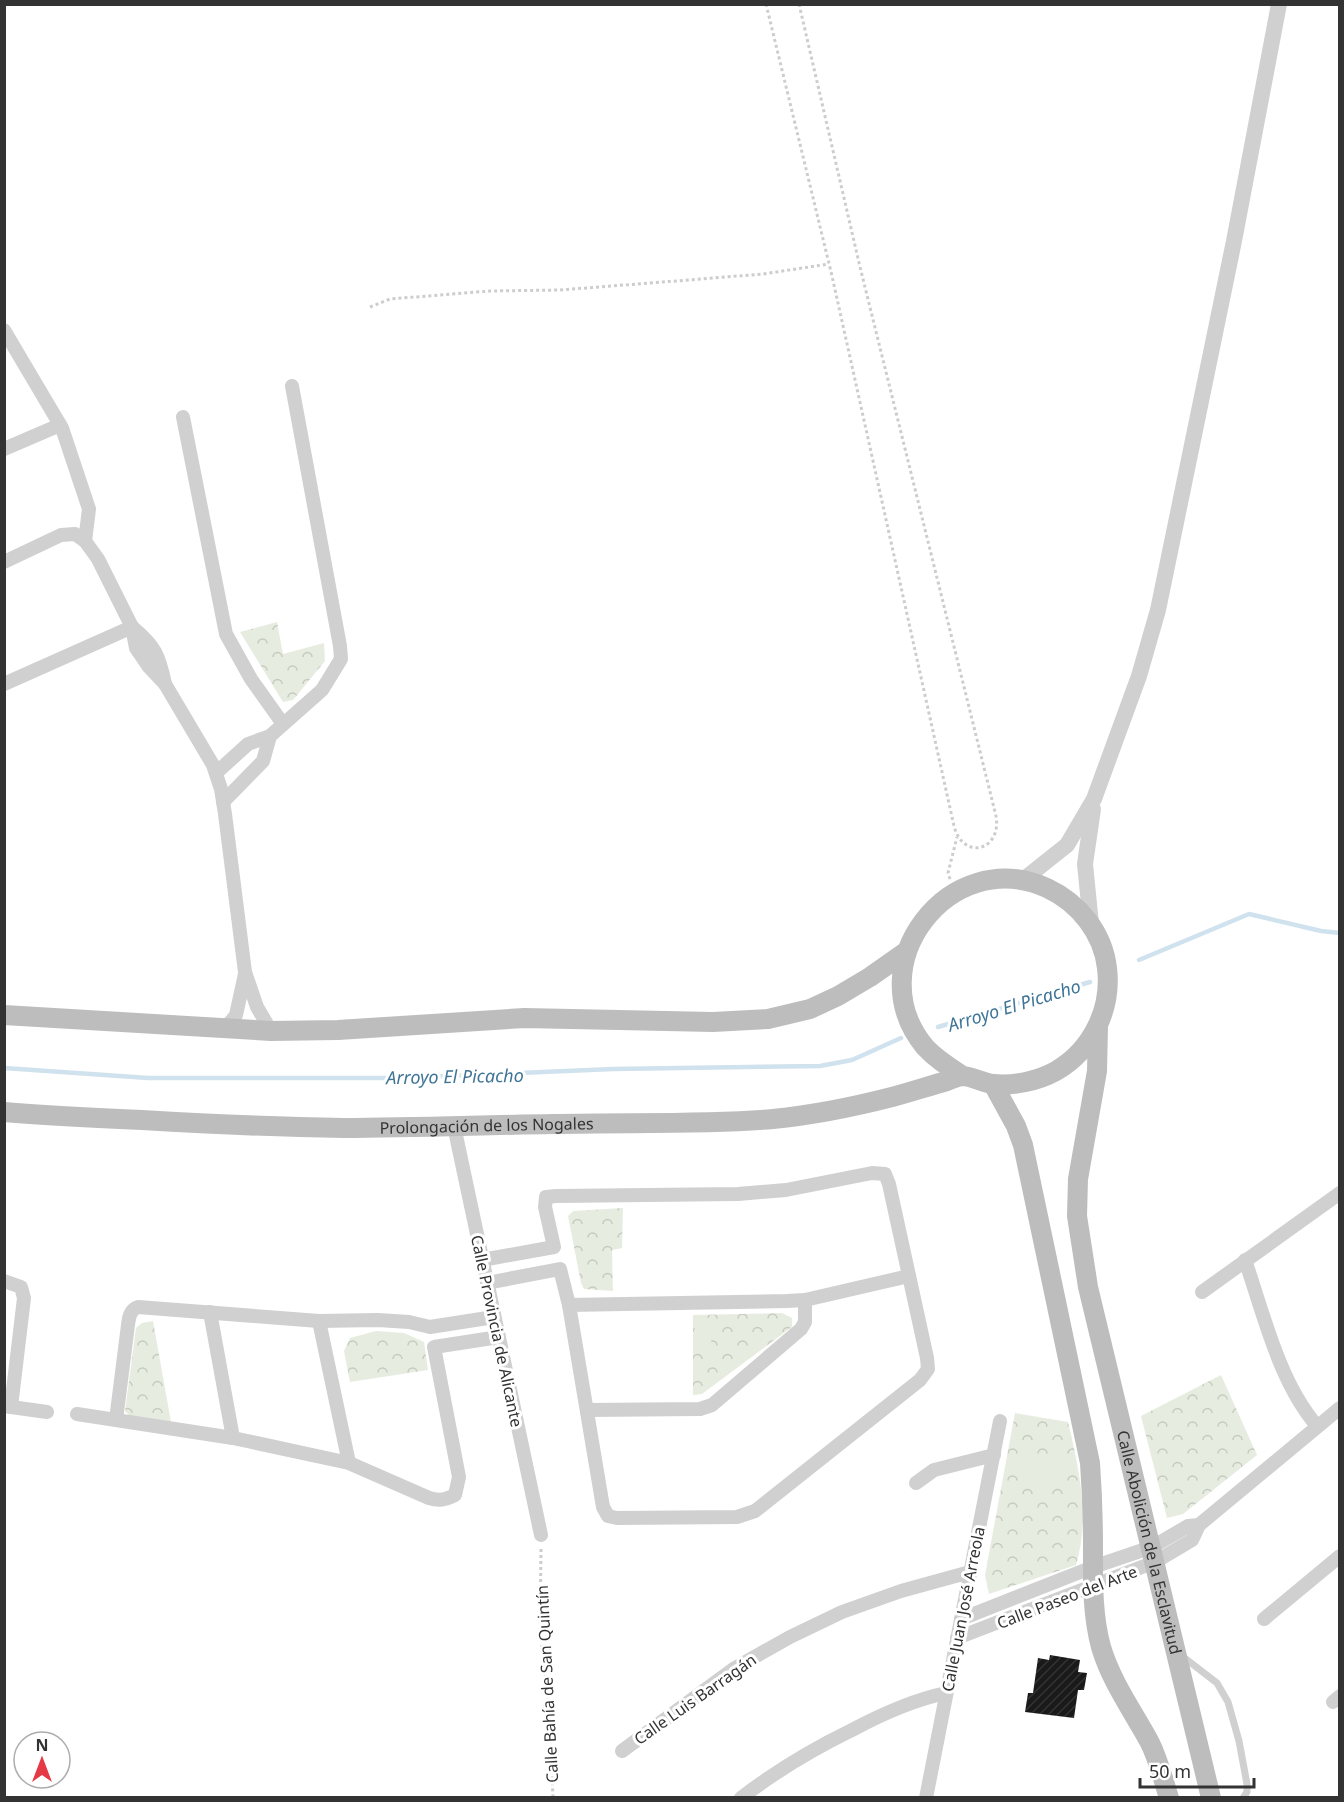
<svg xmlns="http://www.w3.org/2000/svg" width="1344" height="1802" viewBox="0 0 1344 1802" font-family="'Noto Sans',sans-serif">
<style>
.park{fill:url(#park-crowns)}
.garden{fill:#e6ecdf}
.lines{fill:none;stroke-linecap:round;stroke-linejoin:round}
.stream{stroke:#cfe2ee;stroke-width:4.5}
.building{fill:url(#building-hatch)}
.path{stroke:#cdcdcd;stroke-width:3;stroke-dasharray:3 3;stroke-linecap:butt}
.service{stroke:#d0d0d0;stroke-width:7}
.minor{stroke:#d0d0d0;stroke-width:14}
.tertiary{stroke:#d0d0d0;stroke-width:16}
.secondary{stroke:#bdbdbd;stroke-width:20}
.labels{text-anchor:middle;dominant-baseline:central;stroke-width:6;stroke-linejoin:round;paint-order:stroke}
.street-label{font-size:16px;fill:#333;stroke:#fff}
.water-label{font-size:18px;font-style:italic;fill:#3f7597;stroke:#fff}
</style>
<defs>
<pattern id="park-crowns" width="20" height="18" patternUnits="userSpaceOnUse" patternTransform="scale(1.5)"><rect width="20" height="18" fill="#e6ecdf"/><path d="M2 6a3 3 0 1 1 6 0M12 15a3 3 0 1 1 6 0" fill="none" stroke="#c6cbc0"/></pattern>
<pattern id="building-hatch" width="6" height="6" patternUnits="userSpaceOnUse" patternTransform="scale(1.5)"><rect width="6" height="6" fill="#1a1a1a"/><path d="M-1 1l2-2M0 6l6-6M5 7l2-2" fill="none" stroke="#333"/></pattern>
</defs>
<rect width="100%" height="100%" fill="#fff"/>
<g class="park">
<polygon points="277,622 283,654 324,643 325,661 293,700 283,702 240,632"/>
<polygon points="623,1208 622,1248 612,1250 613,1291 584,1289 581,1283 568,1216 573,1211"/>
<polygon points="782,1313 792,1318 792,1327 702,1394 693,1395 693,1315"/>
<polygon points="153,1321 171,1422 131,1417 125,1411 136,1328 142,1323"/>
<polygon points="376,1331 404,1333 424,1342 428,1370 350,1382 344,1351 350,1338"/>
<polygon points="1221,1375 1257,1455 1183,1514 1167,1518 1141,1416"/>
<path d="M1015 1413 1068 1422C1079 1468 1090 1519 1076 1565L989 1594 985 1575Z"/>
</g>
<g class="garden">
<polygon points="695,1318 712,1318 711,1351 694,1351"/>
<polygon points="1021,1455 1065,1463 1061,1485 1017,1477"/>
</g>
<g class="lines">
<g class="stream">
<polyline points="1139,960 1249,914 1321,931 1340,933"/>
<polyline points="938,1027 1090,982"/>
<polyline points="4,1068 148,1078 400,1078 613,1069 820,1066 852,1060 901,1038"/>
</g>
</g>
<polygon class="building" points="1050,1655 1080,1660 1078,1672 1087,1673 1084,1690 1078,1690 1074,1718 1025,1712 1028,1693 1033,1693 1038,1658 1049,1660"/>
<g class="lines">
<g class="path">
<path d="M766 4 832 276 954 826C963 861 1002 851 996 816L860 267 799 4"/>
<polyline points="370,307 390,299 490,291 560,290 663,282 763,274 829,264"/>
<polyline points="950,879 948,873 957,837"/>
<polyline points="541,1549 540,1631 549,1707 553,1798"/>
</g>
<polyline class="service" points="1182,1656 1217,1683 1228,1702 1239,1741 1247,1784 1247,1792 1243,1798"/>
<g class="minor">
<polyline points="4,330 62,428 89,509 85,541"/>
<polyline points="183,417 226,634 251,679 283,724"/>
<polyline points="4,449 60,425"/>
<polyline points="4,562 61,535 75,534 85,541 98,559 132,627 136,648 149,667 165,684 213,765 221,789 225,814 245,972 257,1007 271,1031"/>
<path d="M132 627C155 646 159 655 165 684"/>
<polyline points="4,684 132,627"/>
<polyline points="216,773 248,744 270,736 322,690 341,659 340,646 292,386"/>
<polyline points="223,802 263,761 270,736"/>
<polyline points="225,1029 236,1015 245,974"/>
<polyline points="454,1126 541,1535"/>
<polyline points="482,1260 554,1247 545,1207 546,1197 556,1196 738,1194 786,1190 872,1173 885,1174 889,1184 927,1358 928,1369 920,1380 755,1511 737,1517 617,1518 608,1516 603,1507 569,1305 560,1269 487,1283"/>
<path d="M1245 1260C1264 1315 1279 1382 1317 1426"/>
<polyline points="4,1281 21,1287 24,1298 11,1407"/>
<polyline points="1202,1292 1340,1193"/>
<polyline points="569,1305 787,1301 805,1300 909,1276"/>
<polyline points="210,1312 233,1438"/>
<path d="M494 1317 430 1327 409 1322 378 1320 319 1321 138 1307C130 1310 129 1317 128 1325L116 1420 233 1438 349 1463 429 1498C439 1501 445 1500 455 1495L459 1477 434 1347 499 1337"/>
<polyline points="319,1321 349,1463"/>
<polyline points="4,1406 47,1412"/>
<polyline points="587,1410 700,1409 712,1405 801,1329 805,1322 805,1300"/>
<polyline points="77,1414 116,1420"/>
<polyline points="916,1483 934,1470 994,1455"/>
<polyline points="961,1619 1093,1567 1152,1547 1188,1526 1199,1525"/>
<polyline points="1264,1619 1340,1556"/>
<polyline points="957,1638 1155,1562 1192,1540 1199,1525 1340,1408"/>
<polyline points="1333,1702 1340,1696"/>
<polyline points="622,1751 735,1668 790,1637 842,1612 901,1591 970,1572"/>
<path d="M741 1798C776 1771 813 1749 852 1730 882 1714 913 1700 946 1693"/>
<polyline points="926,1798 1000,1421"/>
</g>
<g class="tertiary">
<polyline points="1023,880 1067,845 1094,799 1139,676 1158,610 1234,241 1279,4"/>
<polyline points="1091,924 1085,864 1093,809"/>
</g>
<g class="secondary">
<polyline points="4,1015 271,1031 338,1030 524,1018 713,1022 768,1019 810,1009 838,996 870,977 907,951"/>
<path id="s1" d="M1098 1026 1097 1071 1078 1179 1077 1216 1088 1287 1211 1798"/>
<path d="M993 1084 1016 1126 1023 1145 1090 1463C1092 1491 1093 1518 1093 1546 1093 1579 1092 1614 1101 1647 1111 1681 1132 1710 1149 1741 1158 1758 1163 1779 1169 1798"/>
<path id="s2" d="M4 1112C50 1116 96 1118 142 1120 209 1124 277 1127 344 1128 414 1128 484 1125 554 1124 627 1122 701 1125 773 1119 813 1115 853 1107 892 1097 911 1092 929 1086 947 1081 952 1079 957 1077 962 1076 972 1076 983 1083 993 1084 1014 1086 1038 1081 1056 1071 1092 1050 1112 1009 1107 968 1103 933 1079 903 1047 888 950 844 857 965 925 1047 936 1059 949 1067 963 1076"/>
</g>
</g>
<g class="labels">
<g class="street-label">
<text stroke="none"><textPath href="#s2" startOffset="483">Prolongación de los Nogales</textPath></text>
<text transform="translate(497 1331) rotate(78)">Calle Provincia de Alicante</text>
<text stroke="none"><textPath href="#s1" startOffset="526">Calle Abolición de la Esclavitud</textPath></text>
<text transform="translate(1067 1597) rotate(-21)">Calle Paseo del Arte</text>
<text transform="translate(963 1609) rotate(-79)">Calle Juan José Arreola</text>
<text transform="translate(547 1684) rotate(-93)">Calle Bahía de San Quintín</text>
<text transform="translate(695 1699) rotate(-35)">Calle Luis Barragán</text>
</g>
<g class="water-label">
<text transform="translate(1014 1005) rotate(-17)">Arroyo El Picacho</text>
<text transform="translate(455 1076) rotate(-1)">Arroyo El Picacho</text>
</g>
</g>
<rect width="1344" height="1802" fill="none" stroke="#333333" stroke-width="12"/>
<g transform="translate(42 1760)"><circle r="28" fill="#ffffff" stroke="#adadad" stroke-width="1.5"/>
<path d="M0-4.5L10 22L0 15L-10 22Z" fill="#e63946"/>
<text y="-9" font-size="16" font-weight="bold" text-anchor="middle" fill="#333333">N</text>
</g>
<path d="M1140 1778v9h114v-9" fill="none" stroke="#333333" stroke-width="3"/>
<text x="1149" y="1778" font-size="18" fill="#333333" stroke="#ffffff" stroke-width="4.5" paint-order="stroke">50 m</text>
</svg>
